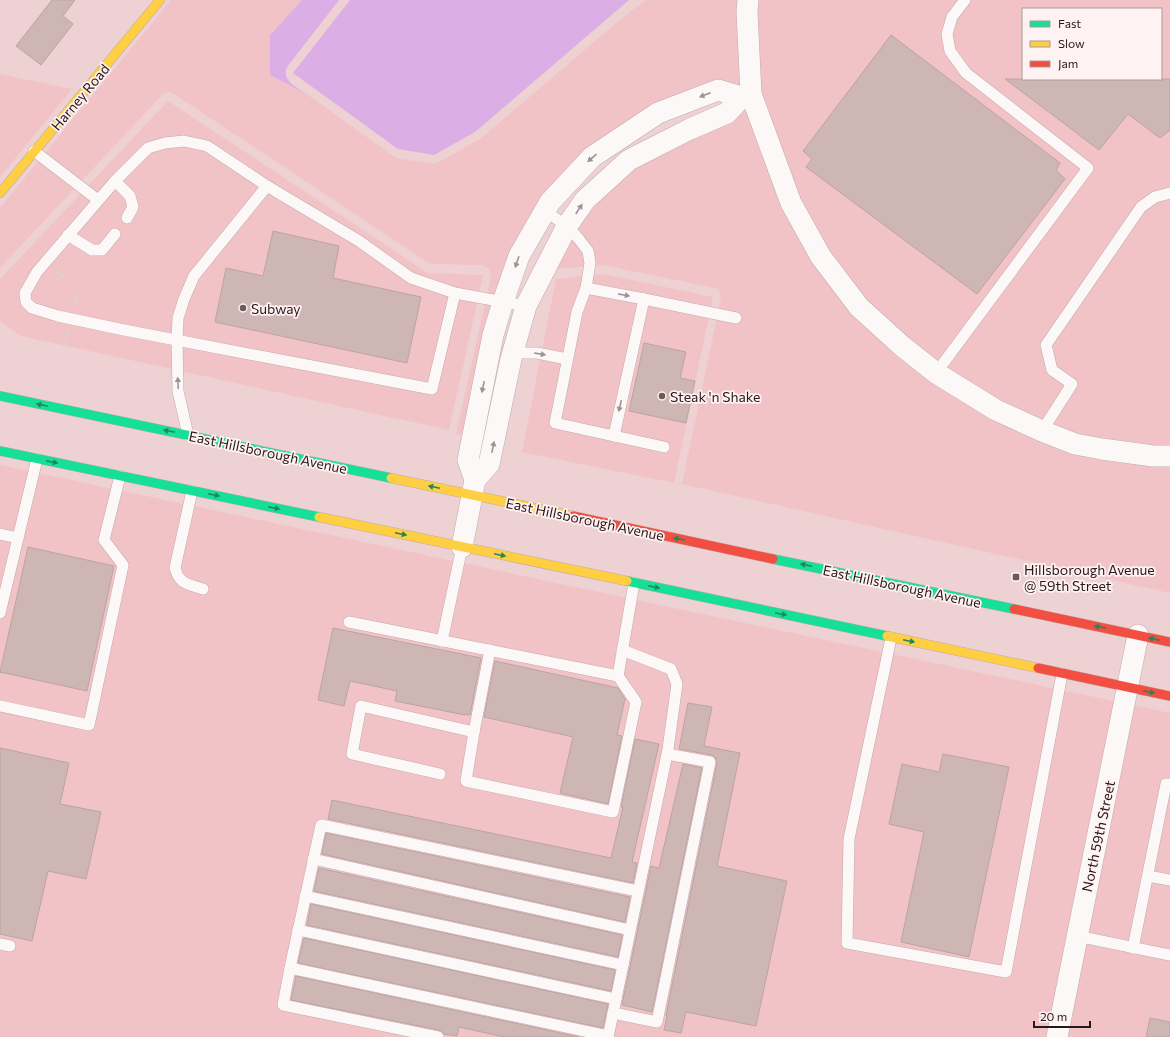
<svg xmlns="http://www.w3.org/2000/svg" width="1170" height="1037" viewBox="0 0 1170 1037" font-family="Commissioner,sans-serif">
<style>
.built{fill:#f2c3c6;fill-rule:evenodd}
.water{fill:#dcaee6}
.building{fill:#cdb6b4;stroke:#bba4a3}
.lines{fill:none;stroke-linecap:round;stroke-linejoin:round}
.lane-casing{stroke:#c1aaab;stroke-width:12}
.street-casing{stroke:#c1aaab;stroke-width:22}
.fast-casing{stroke:#c1aaab;stroke-width:10}
.slow-casing{stroke:#c1aaab;stroke-width:10}
.jam-casing{stroke:#c1aaab;stroke-width:10}
.path{stroke:#dbd2d3;stroke-width:2.5;stroke-dasharray:4 2;stroke-linecap:butt}
.lane{stroke:#fcf8f8;stroke-width:11}
.street{stroke:#fcf8f8;stroke-width:21}
.fast{stroke:#16e098;stroke-width:9}
.slow{stroke:#ffcf43;stroke-width:9}
.jam{stroke:#f24e42;stroke-width:9}
.oneway{fill:#9e9393}
.oneway2{fill:#1f865e}
.poi-dot{fill:#6f5859;stroke:#fef2f3;stroke-width:1.5}
.labels{text-anchor:middle;dominant-baseline:central;stroke-width:3.5;stroke-linejoin:round;paint-order:stroke}
.street-label{font-size:14px;fill:#2a1718;stroke:#fef2f3}
.poi-label{font-size:14px;fill:#2a1718;stroke:#fef2f3;text-anchor:start}
</style>
<rect width="100%" height="100%" fill="#eed1d2"/>
<g class="built">
<polygon points="171,0 302,0 270,35 270,75 308,95 396,158 435,164 480,139 622,18 646,0 738,0 740,85 721,80 715,80 654,103 588,147 543,195 463,435 456,434 491,277 489,269 483,265 430,264 171,92 168,92 163,94 0,268 0,208"/>
<path d="M758 0H1170V446L1154 445 1078 434 1045 421 1000 401 941 363 908 338 866 299 829 250 799 198 760 92 757 11ZM1023 9H1161V79H1023Z"/>
<polygon points="0,74 72,89 0,177"/>
<polygon points="168,101 428,273 483,275 449,430 21,336 0,321 0,279"/>
<polygon points="744,109 745,110 782,209 852,314 895,355 931,382 991,420 1038,441 1073,455 1100,460 1152,466 1170,467 1170,593 682,484 721,298 719,290 715,288 603,265 556,269 575,232 591,207 634,169 694,139"/>
<polygon points="602,274 713,297 674,483 522,452 556,279"/>
<polygon points="0,465 1170,713 1170,1037 0,1037"/>
</g>
<g class="water">
<path d="M302 0H339L287 67C281 81 298 88 308 95L270 75V35Z"/>
<polygon points="350,0 629,0 475,132 434,155 398,149 293,73"/>
</g>
<g class="building">
<polygon points="52,0 75,0 63,16 73,24 41,65 16,46"/>
<polygon points="891,35 1060,163 1056,170 1065,179 977,294 806,167 812,159 803,151"/>
<polygon points="1005,79 1170,79 1170,130 1160,138 1128,114 1099,150"/>
<polygon points="273,231 339,246 333,278 421,297 407,363 215,322 226,268 263,276"/>
<polygon points="644,343 686,352 680,378 695,381 686,423 629,411"/>
<polygon points="28,547 114,566 87,691 0,672"/>
<polygon points="333,628 481,658 470,715 465,714 465,715 395,701 397,691 350,681 344,706 318,700"/>
<polygon points="495,661 618,688 625,699 617,735 622,736 608,804 560,793 573,737 484,717"/>
<polygon points="688,703 712,707 704,746 740,753 717,866 787,881 756,1026 686,1012 681,1033 664,1030 667,1016 666,1015 717,763 715,757 712,755 679,749"/>
<polygon points="635,739 659,744 632,862 637,863 633,883 328,819 332,800 611,858 623,807 621,807"/>
<polygon points="0,748 69,763 60,804 101,812 86,879 48,871 32,941 0,934"/>
<polygon points="943,754 1009,767 969,957 901,942 924,832 889,824 902,764 939,772"/>
<polygon points="683,764 702,768 652,1012 622,1005 651,866 659,868"/>
<polygon points="326,833 630,897 625,922 322,854"/>
<polygon points="319,868 622,935 618,957 314,891"/>
<polygon points="311,904 615,970 611,991 307,925"/>
<polygon points="304,938 608,1004 603,1028 298,963"/>
<polygon points="296,976 579,1037 504,1037 459,1027 457,1036 444,1034 439,1030 291,1000"/>
<polygon points="1150,1018 1170,1022 1170,1037 1146,1037"/>
</g>
<g class="lines">
<defs>
<g id="lane">
<polyline points="34,151 98,200"/>
<polyline points="115,181 130,196 133,207 127,218"/>
<polyline points="545,211 567,226 578,238 588,251 590,263 586,288 577,312 555,423 664,447"/>
<polyline points="68,235 92,250 102,250 115,234"/>
<polyline points="586,288 644,299 614,436"/>
<polyline points="455,293 411,278 359,241 267,186 207,146 184,141 165,143 148,148 115,181 37,272 25,293 26,302 32,308 58,316 124,330 432,389 455,293 526,306"/>
<polyline points="644,299 736,318"/>
<polyline points="513,353 537,353 567,359"/>
<polyline points="936,373 1088,168 966,73 950,51 947,34 952,17 965,0"/>
<polyline points="1042,431 1072,384 1052,370 1046,345 1141,207 1155,197 1170,193"/>
<polyline points="188,435 178,391 177,340 178,318 184,299 194,276 267,186"/>
<path d="M192 491 175 568C179 584 188 584 203 589"/>
<polyline points="0,534 18,538"/>
<polyline points="0,613 37,459"/>
<polyline points="349,622 618,676 634,583"/>
<polyline points="891,638 849,839 847,943 1006,972 1062,674"/>
<polyline points="442,641 462,547"/>
<path d="M622 650 671 669 677 684 668 749 667 754C649 840 631 927 613 1013L657 1022 710 762 667 754"/>
<polyline points="0,706 89,725 123,565 104,540 120,476"/>
<polyline points="474,732 466,781 613,812 636,702 618,676"/>
<polyline points="440,774 352,754 361,706 474,732 490,650"/>
<polyline points="313,859 630,930"/>
<polyline points="1148,876 1170,880"/>
<polyline points="305,896 623,965"/>
<polyline points="298,930 616,999"/>
<polyline points="1077,936 1170,955"/>
<polyline points="0,944 10,946"/>
<polyline points="1133,948 1166,784 1170,784"/>
<polyline points="290,968 283,1005 438,1037"/>
<polyline points="608,1036 290,968 321,825 638,891"/>
<polyline points="608,1037 613,1013"/>
</g>
<g id="street">
<polyline points="748,0 747,12 751,94 791,203 821,257 859,307 902,346 936,373 996,410 1042,431 1075,444 1102,449 1153,456 1170,456"/>
<polyline points="475,480 489,464 511,359 526,306 567,226 585,200 629,160 690,129 727,113 742,97 751,94"/>
<polyline points="462,547 475,480 468,460 493,335 503,302 519,256 550,202 592,157 658,113 718,90 742,97"/>
<polyline points="1057,1037 1138,635"/>
</g>
<g id="fast">
<polyline points="0,396 391,478"/>
<polyline points="0,451 319,517"/>
<polyline points="773,559 1014,609"/>
<polyline points="627,581 887,636"/>
</g>
<g id="slow">
<polyline points="0,193 160,0"/>
<polyline points="391,478 573,516"/>
<polyline points="319,517 627,581"/>
<polyline points="887,636 1038,668"/>
</g>
<g id="jam">
<polyline points="573,516 773,559"/>
<polyline points="1014,609 1170,642"/>
<polyline points="1038,668 1170,696"/>
</g>
</defs>
<use href="#lane" class="lane-casing"/>
<use href="#street" class="street-casing"/>
<use href="#fast" class="fast-casing"/>
<use href="#slow" class="slow-casing"/>
<use href="#jam" class="jam-casing"/>
<g class="path">
<polyline points="56,271 66,279"/>
<polyline points="74,306 77,294"/>
<polyline points="65,347 68,332"/>
</g>
<use href="#lane" class="lane"/>
<use href="#street" class="street"/>
<use href="#fast" class="fast"/>
<use href="#slow" class="slow"/>
<use href="#jam" class="jam"/>
</g>
<defs><path id="oneway-solid" d="M-6-.8H1V-3.2L6.5 0L1 3.2V.8H-6Z"/></defs>
<g class="oneway">
<use href="#oneway-solid" transform="translate(705 95) rotate(159)"/>
<use href="#oneway-solid" transform="translate(592 158) rotate(139)"/>
<use href="#oneway-solid" transform="translate(579 209) rotate(-57)"/>
<use href="#oneway-solid" transform="translate(517 262) rotate(109)"/>
<use href="#oneway-solid" transform="translate(624 295) rotate(11)"/>
<use href="#oneway-solid" transform="translate(540 354) rotate(9)"/>
<use href="#oneway-solid" transform="translate(178 383) rotate(-92)"/>
<use href="#oneway-solid" transform="translate(483 387) rotate(102)"/>
<use href="#oneway-solid" transform="translate(620 406) rotate(103)"/>
<use href="#oneway-solid" transform="translate(493 447) rotate(-78)"/>
</g>
<g class="oneway2">
<use href="#oneway-solid" transform="translate(42 405) rotate(-168)"/>
<use href="#oneway-solid" transform="translate(169 431) rotate(-168)"/>
<use href="#oneway-solid" transform="translate(52 462) rotate(12)"/>
<use href="#oneway-solid" transform="translate(434 487) rotate(-168)"/>
<use href="#oneway-solid" transform="translate(214 495) rotate(12)"/>
<use href="#oneway-solid" transform="translate(274 508) rotate(12)"/>
<use href="#oneway-solid" transform="translate(401 534) rotate(12)"/>
<use href="#oneway-solid" transform="translate(679 539) rotate(-168)"/>
<use href="#oneway-solid" transform="translate(500 555) rotate(12)"/>
<use href="#oneway-solid" transform="translate(806 565) rotate(-168)"/>
<use href="#oneway-solid" transform="translate(654 587) rotate(12)"/>
<use href="#oneway-solid" transform="translate(781 614) rotate(12)"/>
<use href="#oneway-solid" transform="translate(1100 627) rotate(-168)"/>
<use href="#oneway-solid" transform="translate(1154 639) rotate(-168)"/>
<use href="#oneway-solid" transform="translate(909 641) rotate(12)"/>
<use href="#oneway-solid" transform="translate(1149 692) rotate(12)"/>
</g>
<g class="poi-dot">
<circle cx="243" cy="308" r="4"/>
<circle cx="662" cy="396" r="4"/>
<rect x="1012" y="573" width="8" height="8" rx="2"/>
</g>
<g class="labels">
<g class="street-label">
<text transform="translate(80 97) rotate(-50)">Harney Road</text>
<text transform="translate(268 452) rotate(12)">East Hillsborough Avenue</text>
<text transform="translate(585 519) rotate(12)">East Hillsborough Avenue</text>
<text transform="translate(902 586) rotate(12)">East Hillsborough Avenue</text>
<text transform="translate(1098 836) rotate(-78)">North 59th Street</text>
</g>
<g class="poi-label">
<text x="251" y="308">Subway</text>
<text x="670" y="396">Steak 'n Shake</text>
<text x="1024" y="569">Hillsborough Avenue<tspan x="1024" dy="16">@ 59th Street</tspan></text>
</g>
</g>
<rect x="1022" y="8" width="140" height="72" fill="#fef2f3" stroke="#a99a9b"/>
<rect x="1030" y="21" width="20" height="6" fill="#16e098" stroke="#a99a9b"/>
<text x="1058" y="28" font-size="12" fill="#2a1718">Fast</text>
<rect x="1030" y="41" width="20" height="6" fill="#ffcf43" stroke="#a99a9b"/>
<text x="1058" y="48" font-size="12" fill="#2a1718">Slow</text>
<rect x="1030" y="61" width="20" height="6" fill="#f24e42" stroke="#a99a9b"/>
<text x="1058" y="68" font-size="12" fill="#2a1718">Jam</text>
<path d="M1034 1021v6h56v-6" fill="none" stroke="#2a1718" stroke-width="2"/>
<text x="1040" y="1021" font-size="12" fill="#2a1718" stroke="#fef2f3" stroke-width="3" paint-order="stroke">20 m</text>
</svg>
